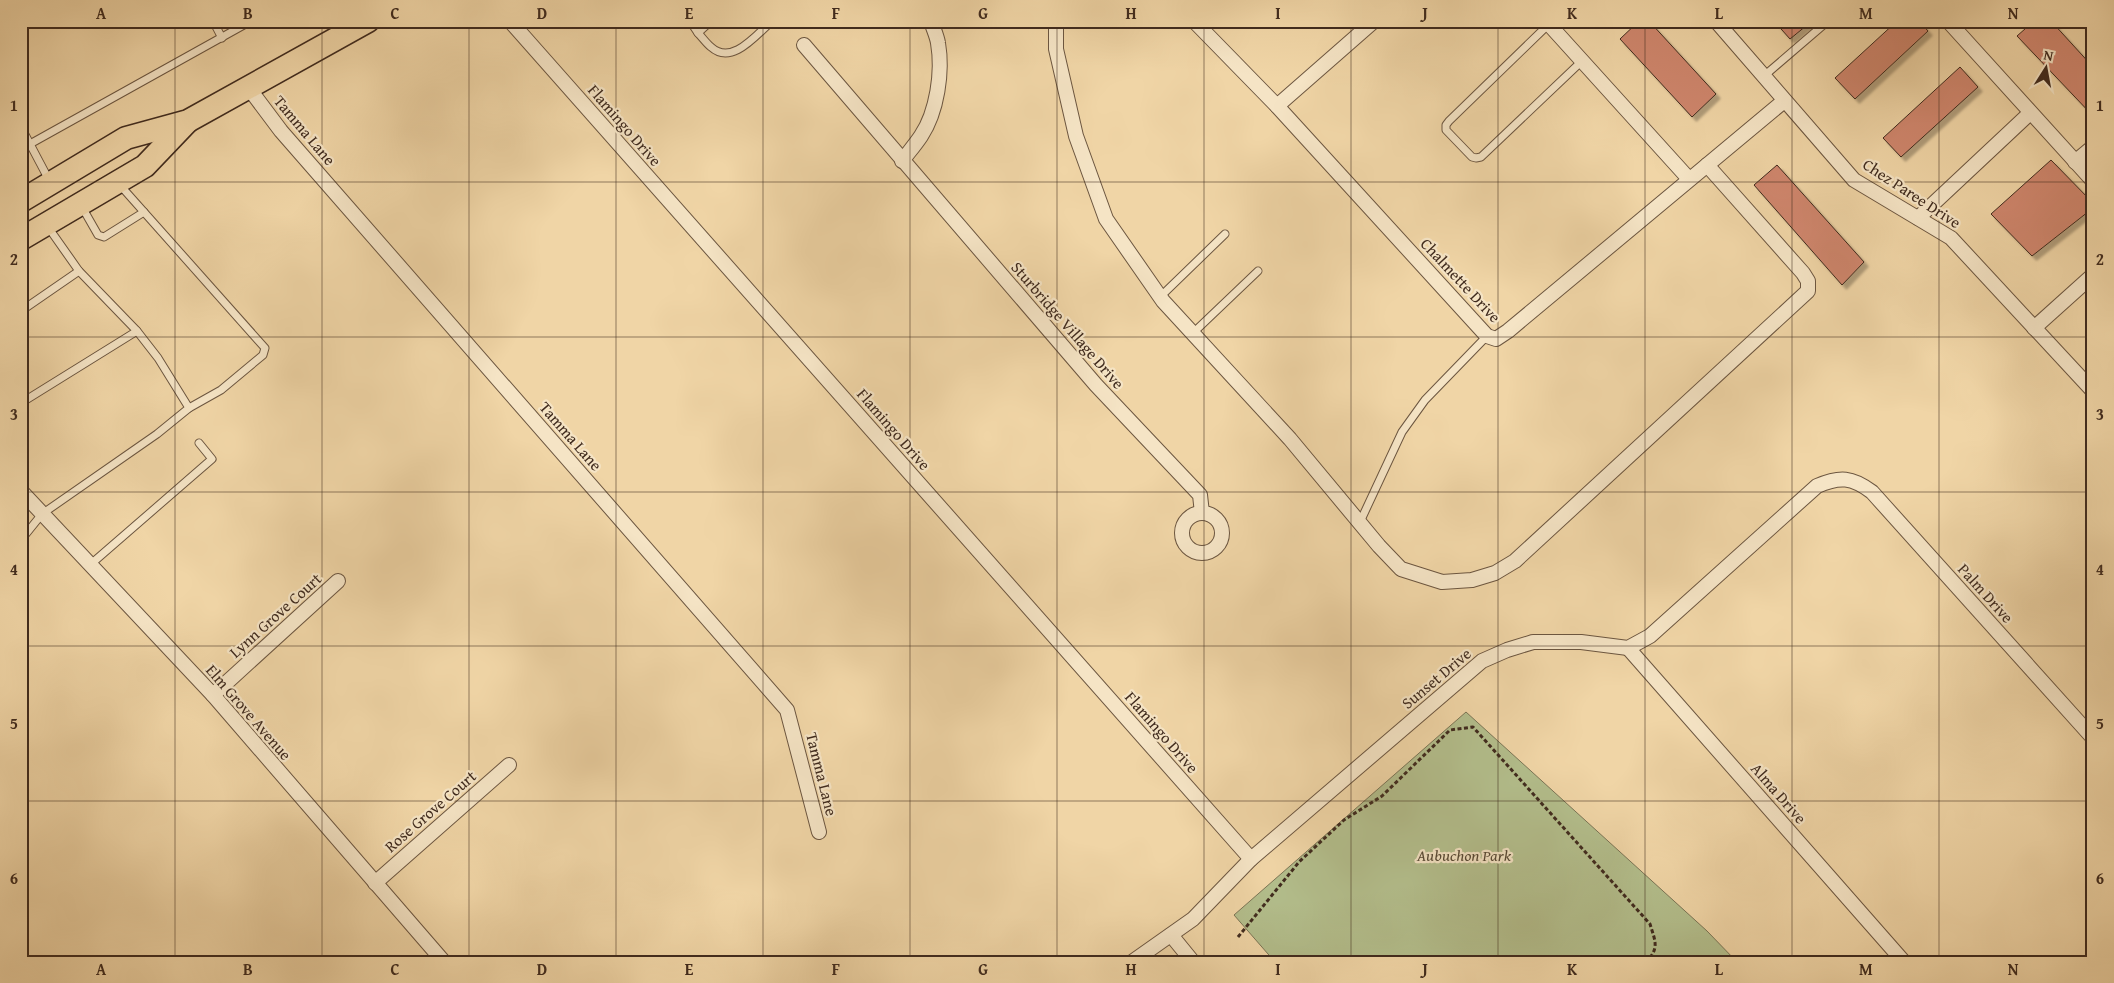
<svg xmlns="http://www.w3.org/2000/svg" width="2114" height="983" viewBox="0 0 2114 983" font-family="'Gentium Book Plus',serif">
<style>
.green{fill:#b3be8c;stroke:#7a7455}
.building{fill:#cf866d;stroke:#402b1e;filter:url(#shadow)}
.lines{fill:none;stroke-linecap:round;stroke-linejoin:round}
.lane-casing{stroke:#6c5640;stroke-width:9}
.street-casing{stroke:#6c5640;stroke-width:16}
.primary-casing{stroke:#402b1e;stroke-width:25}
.path{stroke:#402b1e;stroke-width:3;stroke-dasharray:4 2.5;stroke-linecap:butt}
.lane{stroke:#f5e4c5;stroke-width:7}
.street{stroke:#f5e4c5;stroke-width:14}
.primary{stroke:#f0d5a6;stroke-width:22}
.grid{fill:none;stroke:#402b1e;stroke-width:1;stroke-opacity:0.55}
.labels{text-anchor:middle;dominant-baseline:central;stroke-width:4.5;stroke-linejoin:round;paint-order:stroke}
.street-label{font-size:16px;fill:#402b1e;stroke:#f5e4c5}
.park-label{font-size:16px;font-style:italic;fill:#574834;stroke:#f5e4c5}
.neatline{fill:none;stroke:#402b1e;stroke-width:2}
.grid-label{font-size:16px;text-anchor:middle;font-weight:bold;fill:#402b1e}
</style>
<defs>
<filter id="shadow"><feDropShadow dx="4.5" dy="4.5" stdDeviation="1" flood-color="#0004"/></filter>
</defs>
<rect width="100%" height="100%" fill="#f0d5a6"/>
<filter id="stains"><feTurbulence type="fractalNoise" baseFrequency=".004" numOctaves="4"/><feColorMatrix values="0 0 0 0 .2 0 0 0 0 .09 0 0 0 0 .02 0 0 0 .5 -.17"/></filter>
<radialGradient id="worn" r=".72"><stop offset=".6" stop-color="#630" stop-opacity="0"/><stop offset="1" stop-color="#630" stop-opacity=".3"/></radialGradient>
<polygon class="green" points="1466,712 1707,931 1737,962 1275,962 1234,915"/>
<g class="building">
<polygon points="1639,21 1649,21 1716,94 1692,117 1620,39"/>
<polygon points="1774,21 1812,21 1790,39"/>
<polygon points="1897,21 1919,21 1928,31 1855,99 1835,78"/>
<polygon points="2034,21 2051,21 2093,67 2093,116 2017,36"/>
<polygon points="1960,67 1978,87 1901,157 1883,138"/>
<polygon points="2051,160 2093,203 2093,208 2032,256 1991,214"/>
<polygon points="1777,165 1864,262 1842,285 1754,185"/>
</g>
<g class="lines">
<defs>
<g id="lane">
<polyline points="213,21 222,38"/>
<polyline points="334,21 342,34"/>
<polyline points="690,21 698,33 711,21"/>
<polyline points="1549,24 1449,121 1446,125 1446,130 1472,157 1476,158 1481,157 1582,61"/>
<polyline points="21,28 34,21"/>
<path d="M698 33C702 37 706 43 711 47 732 66 756 35 772 21"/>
<polyline points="1764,76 1828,21"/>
<polyline points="21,127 49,180"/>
<polyline points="21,149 251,21"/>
<polyline points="119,184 265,348 263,355 221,390 189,408"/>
<polyline points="82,207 98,235 104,237 144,212"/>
<polyline points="1160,297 1225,234"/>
<polyline points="21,311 79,271"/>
<polyline points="1193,333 1258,271"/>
<polyline points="21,403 137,331"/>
<polyline points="1360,522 1402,432 1425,400 1487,336"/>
<polyline points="21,540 42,514 157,434 189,408 158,358 137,331 79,271 48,227"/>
<polyline points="91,564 212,459 199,443"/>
</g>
<g id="street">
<polyline points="510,21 1251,859"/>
<polyline points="1056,21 1056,49 1076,136 1106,219 1163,301 1290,439 1379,546 1401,569 1442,582 1472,580 1495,573 1515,561 1808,291 1808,281 1803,273 1707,165"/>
<polyline points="1194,21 1277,106"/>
<polyline points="1374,21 1277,106 1487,336 1496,339 1508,331 1784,101"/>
<polyline points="1546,21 1689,179"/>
<polyline points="1716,21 1854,180 1951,238 2093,391"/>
<polyline points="1948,21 2093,181"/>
<polyline points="804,45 1096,385 1200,495 1202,513"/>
<polyline points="248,87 281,131 787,710 819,832"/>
<path d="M902 161C908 153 915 145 921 136 937 112 943 72 938 43 937 36 933 28 931 21"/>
<polyline points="2075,162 2093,147"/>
<polyline points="1918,218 2030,113"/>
<polyline points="2034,328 2093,275"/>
<polyline points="21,491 213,695 444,962"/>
<circle cx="1202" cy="533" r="20"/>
<polyline points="1628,648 1904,962"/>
<polyline points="213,695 338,581"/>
<polyline points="375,883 509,765"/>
<polyline points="1171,935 1193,962"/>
<path d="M1132 962 1193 919 1251 859 1482 661 1507 650 1533 642H1581L1628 648 1650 636 1817 486C1840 476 1852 477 1872 492L2093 738"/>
</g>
<g id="primary">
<polyline points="21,201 126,138 188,121 368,21"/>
<polyline points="21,239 145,166 187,122"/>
</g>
</defs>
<use href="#lane" class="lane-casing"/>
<use href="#street" class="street-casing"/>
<use href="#primary" class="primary-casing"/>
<path class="path" d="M1238 937 1299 862 1344 820 1382 796 1450 730 1473 727 1650 924C1655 941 1660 948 1646 962"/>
<use href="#lane" class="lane"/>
<use href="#street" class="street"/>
<use href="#primary" class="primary"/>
</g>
<path class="grid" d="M175 21V962M322 21V962M469 21V962M616 21V962M763 21V962M910 21V962M1057 21V962M1204 21V962M1351 21V962M1498 21V962M1645 21V962M1792 21V962M1939 21V962M21 182H2093M21 337H2093M21 492H2093M21 646H2093M21 801H2093"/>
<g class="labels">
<g class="street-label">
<text transform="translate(625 125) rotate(49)">Flamingo Drive</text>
<text transform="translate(305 130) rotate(50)">Tamma Lane</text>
<text transform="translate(1912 193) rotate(33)">Chez Paree Drive</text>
<text transform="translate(1461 280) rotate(47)">Chalmette Drive</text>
<text transform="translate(1068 325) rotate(49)">Sturbridge Village Drive</text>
<text transform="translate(894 429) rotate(49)">Flamingo Drive</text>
<text transform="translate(571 436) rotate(49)">Tamma Lane</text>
<text transform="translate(1986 593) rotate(48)">Palm Drive</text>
<text transform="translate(275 615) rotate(-42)">Lynn Grove Court</text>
<text transform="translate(1436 678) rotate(-40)">Sunset Drive</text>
<text transform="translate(249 712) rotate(49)">Elm Grove Avenue</text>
<text transform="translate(1162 732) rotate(49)">Flamingo Drive</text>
<text transform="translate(822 774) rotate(76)">Tamma Lane</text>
<text transform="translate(1779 793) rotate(49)">Alma Drive</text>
<text transform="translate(430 811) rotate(-41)">Rose Grove Court</text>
</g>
<g class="park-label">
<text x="1464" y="855">Aubuchon Park</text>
</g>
</g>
<rect width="2114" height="983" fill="none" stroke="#f0d5a6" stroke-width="55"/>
<g transform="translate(2046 68) rotate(11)" stroke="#f5e4c5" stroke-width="4" paint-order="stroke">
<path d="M0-4L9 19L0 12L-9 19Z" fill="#402b1e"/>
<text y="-8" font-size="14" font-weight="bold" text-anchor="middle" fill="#402b1e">N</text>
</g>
<rect x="28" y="28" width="2058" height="928" class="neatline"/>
<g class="grid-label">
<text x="101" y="19">A</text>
<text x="248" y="19">B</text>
<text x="395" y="19">C</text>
<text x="542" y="19">D</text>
<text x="689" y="19">E</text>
<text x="836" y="19">F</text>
<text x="983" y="19">G</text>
<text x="1131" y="19">H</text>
<text x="1278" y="19">I</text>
<text x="1425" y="19">J</text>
<text x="1572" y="19">K</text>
<text x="1719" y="19">L</text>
<text x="1866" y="19">M</text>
<text x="2013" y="19">N</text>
<text x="14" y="111">1</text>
<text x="2100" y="111">1</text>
<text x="14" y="265">2</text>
<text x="2100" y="265">2</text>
<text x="14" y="420">3</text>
<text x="2100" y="420">3</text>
<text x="14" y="575">4</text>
<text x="2100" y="575">4</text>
<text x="14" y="729">5</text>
<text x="2100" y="729">5</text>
<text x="14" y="884">6</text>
<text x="2100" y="884">6</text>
<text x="101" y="975">A</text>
<text x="248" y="975">B</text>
<text x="395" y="975">C</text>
<text x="542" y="975">D</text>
<text x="689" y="975">E</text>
<text x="836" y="975">F</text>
<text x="983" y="975">G</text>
<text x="1131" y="975">H</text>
<text x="1278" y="975">I</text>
<text x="1425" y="975">J</text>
<text x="1572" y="975">K</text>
<text x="1719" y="975">L</text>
<text x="1866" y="975">M</text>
<text x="2013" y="975">N</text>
</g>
<rect width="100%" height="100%" filter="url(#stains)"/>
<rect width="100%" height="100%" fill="url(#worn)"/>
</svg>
